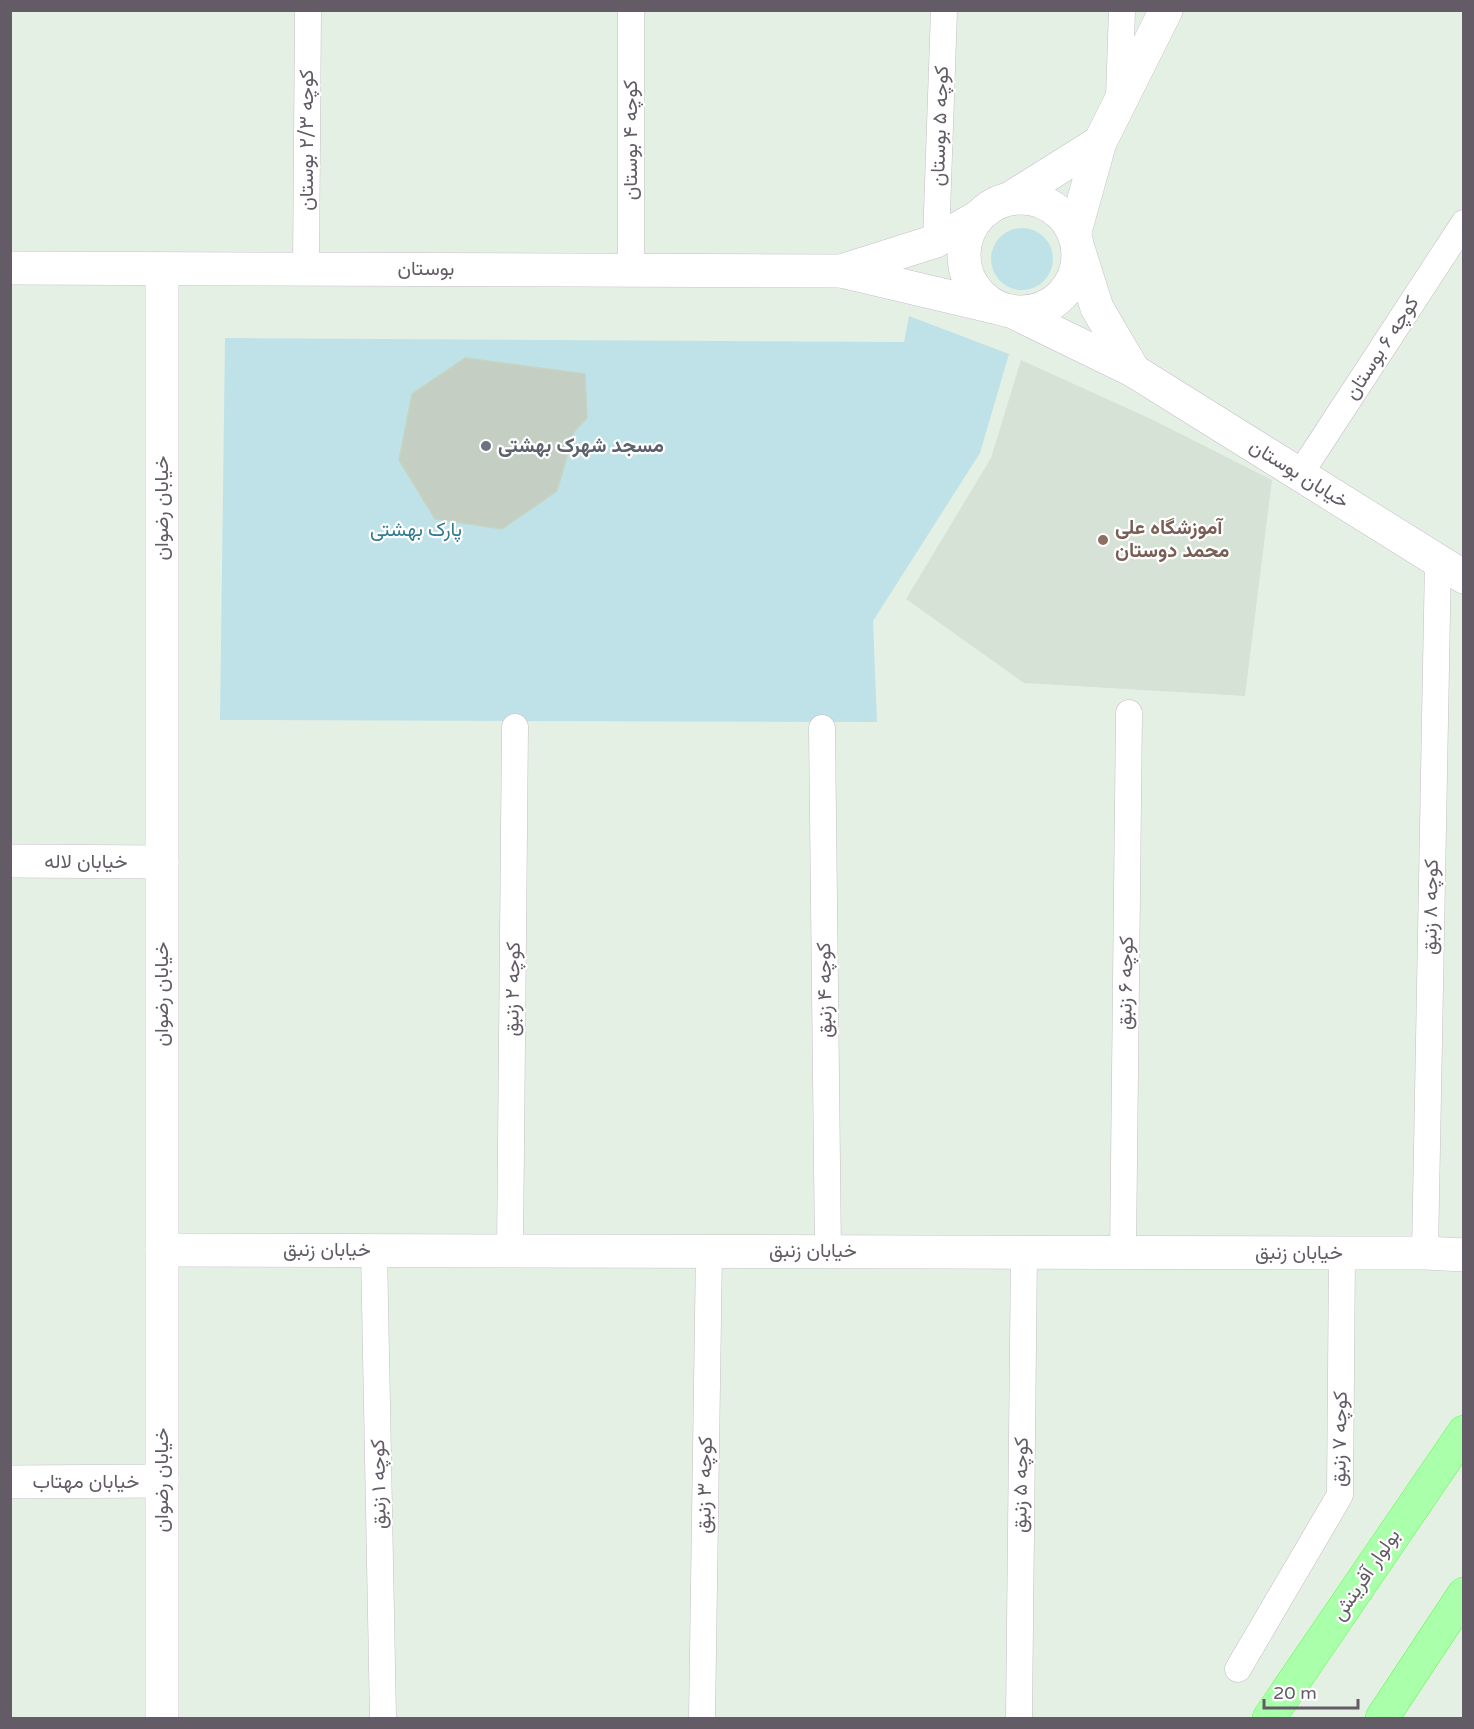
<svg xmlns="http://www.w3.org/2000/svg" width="1474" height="1729" viewBox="0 0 1474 1729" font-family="'Varela Round',Vazirmatn,sans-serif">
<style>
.education{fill:#d6e2d5}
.green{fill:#bfe2e9}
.building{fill:#c4cec3;stroke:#c4d5c2;stroke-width:1.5}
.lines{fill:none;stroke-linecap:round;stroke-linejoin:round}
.street-casing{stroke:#c5bec6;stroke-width:27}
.secondary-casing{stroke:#c8c0ca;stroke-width:34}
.primary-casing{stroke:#63fc50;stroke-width:34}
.street{stroke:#fff;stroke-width:26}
.secondary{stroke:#fff;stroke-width:33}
.primary{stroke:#afa;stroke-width:33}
.worship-dot{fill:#6b7280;stroke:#fff;stroke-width:2}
.education-dot{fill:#8d6e63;stroke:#fff;stroke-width:2}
.labels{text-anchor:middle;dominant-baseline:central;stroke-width:4.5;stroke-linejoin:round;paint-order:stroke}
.street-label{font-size:20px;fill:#635c66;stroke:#fff}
.worship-label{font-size:20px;font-weight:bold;fill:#5b616d;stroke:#fff;text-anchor:start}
.education-label{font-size:20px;font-weight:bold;fill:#785e54;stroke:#fff;text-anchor:start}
.park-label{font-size:20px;fill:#307c90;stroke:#fff}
</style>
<rect width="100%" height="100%" fill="#e5f0e4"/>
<polygon class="education" points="1021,360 1151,419 1272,480 1245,696 1024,683 906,599 991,458"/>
<g class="green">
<circle cx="1022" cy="259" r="31"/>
<polygon points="909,316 1009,354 980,453 873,621 877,722 220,720 225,338 904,342"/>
</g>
<polygon class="building" points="465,358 585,374 587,418 574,432 557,491 502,529 435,519 399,460 412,394"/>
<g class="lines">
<defs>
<g id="street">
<polyline points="1119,97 1122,10"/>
<polyline points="936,241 944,10"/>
<polyline points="306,269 308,10"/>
<polyline points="631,270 631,10"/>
<polyline points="1300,474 1464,223"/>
<polyline points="822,728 828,1251"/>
<polyline points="374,1250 383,1718"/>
<polyline points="510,1251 515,727"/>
<polyline points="1123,1252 1129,713"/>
<polyline points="1425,1253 1438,561"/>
<polyline points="1238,1669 1340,1495 1342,1253"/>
<polyline points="702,1718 709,1251"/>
<polyline points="1019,1718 1024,1252"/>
</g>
<g id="secondary">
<circle cx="1021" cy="255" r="57"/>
<polyline points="1009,199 1100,142"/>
<polyline points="1074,235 1100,142 1166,10"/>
<polyline points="1079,251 1097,308 1134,371"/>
<polyline points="10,268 841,271 998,308"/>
<polyline points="162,269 162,1718"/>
<polyline points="841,271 936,241 978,217"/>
<polyline points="1015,313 1134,371 1464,577"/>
<polyline points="10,861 162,862"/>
<polyline points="162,1250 1342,1253 1425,1253 1464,1255"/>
<polyline points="10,1482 162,1481"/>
</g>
<g id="primary">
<polyline points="1269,1718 1464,1432"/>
<polyline points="1382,1718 1464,1594"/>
</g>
</defs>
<use href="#street" class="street-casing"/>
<use href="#secondary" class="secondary-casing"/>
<use href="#primary" class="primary-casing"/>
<use href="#street" class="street"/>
<use href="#secondary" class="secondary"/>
<use href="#primary" class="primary"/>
</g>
<circle class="worship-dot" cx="486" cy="446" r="6"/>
<circle class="education-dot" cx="1103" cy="540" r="6"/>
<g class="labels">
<g class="street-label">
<text transform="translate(940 126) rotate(-88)">کوچه ۵ بوستان</text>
<text transform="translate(307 140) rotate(-90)">کوچه ۲/۳ بوستان</text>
<text transform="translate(631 140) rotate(-90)">کوچه ۴ بوستان</text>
<text x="426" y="269">بوستان</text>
<text transform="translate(1382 348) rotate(-57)">کوچه ۶ بوستان</text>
<text transform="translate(1299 474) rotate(32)">خیابان بوستان</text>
<text transform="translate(162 508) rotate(-90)">خیابان رضوان</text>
<text x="86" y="862">خیابان لاله</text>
<text transform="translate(1431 907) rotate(-89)">کوچه ۸ زنبق</text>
<text transform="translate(1126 983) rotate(-89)">کوچه ۶ زنبق</text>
<text transform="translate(513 989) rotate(-89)">کوچه ۲ زنبق</text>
<text transform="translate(825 990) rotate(-91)">کوچه ۴ زنبق</text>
<text transform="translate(162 994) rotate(-90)">خیابان رضوان</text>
<text x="327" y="1250">خیابان زنبق</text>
<text x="813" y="1251">خیابان زنبق</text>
<text x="1299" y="1253">خیابان زنبق</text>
<text transform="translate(1340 1439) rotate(-89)">کوچه ۷ زنبق</text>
<text transform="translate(162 1480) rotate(-90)">خیابان رضوان</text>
<text x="86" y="1482">خیابان مهتاب</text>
<text transform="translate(379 1484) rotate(-91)">کوچه ۱ زنبق</text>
<text transform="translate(705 1485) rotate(-89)">کوچه ۳ زنبق</text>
<text transform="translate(1021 1485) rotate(-89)">کوچه ۵ زنبق</text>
<text transform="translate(1366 1575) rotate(-56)">بولوار آفرینش</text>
</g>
<g class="worship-label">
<text x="498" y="446">مسجد شهرک بهشتی</text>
</g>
<g class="education-label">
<text x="1115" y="528">آموزشگاه علی<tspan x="1115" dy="23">محمد دوستان</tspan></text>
</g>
<g class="park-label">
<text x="416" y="530">پارک بهشتی</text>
</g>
</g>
<rect width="1474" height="1729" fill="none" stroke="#635c66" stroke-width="24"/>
<path d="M1264 1699v9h94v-9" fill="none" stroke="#635c66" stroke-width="3"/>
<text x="1273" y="1699" font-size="18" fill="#635c66" stroke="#ffffff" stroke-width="4.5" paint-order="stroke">20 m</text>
</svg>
